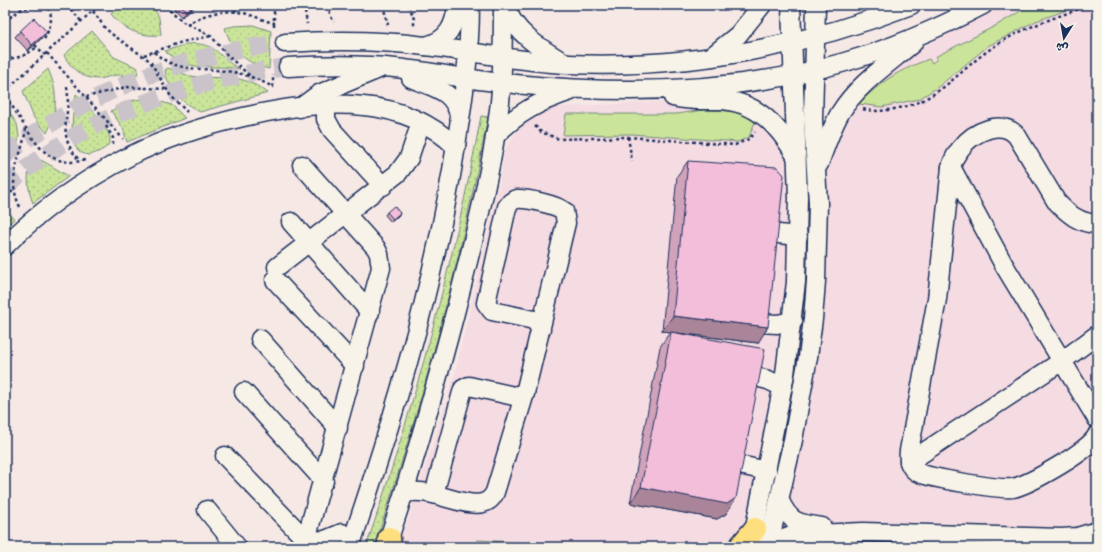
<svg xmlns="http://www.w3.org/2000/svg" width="1102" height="552" viewBox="0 0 1102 552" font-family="'Architects Daughter','Playpen Sans Arabic',sans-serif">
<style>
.built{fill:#f5dbe2}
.grass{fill:url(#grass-dots);stroke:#728a7c}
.garden{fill:#cae49a;stroke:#728a7c}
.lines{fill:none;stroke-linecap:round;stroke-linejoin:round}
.minor-tunnel{stroke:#cac3ca;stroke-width:18;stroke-dasharray:18 9;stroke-linecap:butt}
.minor-casing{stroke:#1b2f5e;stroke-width:21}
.major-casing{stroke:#1b2f5e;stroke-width:25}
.path{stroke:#1b2f5e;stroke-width:2.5;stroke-dasharray:3 3;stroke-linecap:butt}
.minor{stroke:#f7f3e8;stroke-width:18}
.major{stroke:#fedf80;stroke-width:22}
.wall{fill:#d1a3bb;stroke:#1b2f5e}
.shaded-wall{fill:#aa8599;stroke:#1b2f5e}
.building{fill:#f3beda;stroke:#1b2f5e}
</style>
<defs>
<pattern id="grass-dots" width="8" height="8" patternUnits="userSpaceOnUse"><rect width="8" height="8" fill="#cae49a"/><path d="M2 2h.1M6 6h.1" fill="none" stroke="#adc487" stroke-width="1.8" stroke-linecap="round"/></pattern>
</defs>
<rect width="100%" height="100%" fill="#f6e8e5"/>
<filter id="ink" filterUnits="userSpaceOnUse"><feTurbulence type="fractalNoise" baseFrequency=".025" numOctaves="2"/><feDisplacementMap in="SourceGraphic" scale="8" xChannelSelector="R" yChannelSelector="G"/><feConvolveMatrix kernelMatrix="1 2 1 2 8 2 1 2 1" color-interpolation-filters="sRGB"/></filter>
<g filter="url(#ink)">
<polygon class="built" points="1003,5 1097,5 1097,547 397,547 409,518 454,377 499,186 505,150 523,122 545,108 674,101 753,113 791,155 830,153 848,112 867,89 922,47 985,16"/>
<g class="grass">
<path d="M121 5H153L159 18 161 35C140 37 124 30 111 14Z"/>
<polygon points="248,5 271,5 271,9 260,8"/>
<path d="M253 25 271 31 269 69C247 64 232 51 225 28L234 26Z"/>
<path d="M92 31 114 57 138 68 137 75C131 79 125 75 118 75 112 75 106 78 99 79 83 79 71 69 64 55Z"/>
<path d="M187 44C218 41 217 58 240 69 213 64 185 73 165 51Z"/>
<path d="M168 68C178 72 187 76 198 77 228 79 241 73 268 93L200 112C183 103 168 91 165 70Z"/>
<path d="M48 69C58 91 58 111 47 133L34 118 23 91Z"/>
<path d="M76 94C85 101 116 133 109 144 106 149 96 153 90 155 63 154 74 110 76 94Z"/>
<polygon points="147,98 172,105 185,118 127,142 123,128 111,111 130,101"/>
<polygon points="6,107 17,124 19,136 17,147 8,165 5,181"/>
<path d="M481 116 488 117C460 264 422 406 374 547H366C414 406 454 262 481 116Z"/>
<path d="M36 159C43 159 61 173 69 176L33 203C28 191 24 168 36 159Z"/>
<polygon points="5,206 14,219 5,228"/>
</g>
<g class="garden">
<path d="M1030 5H1081L1036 21 988 46 938 87 919 99 882 107 859 104C882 80 898 71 929 59L932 63 937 59 935 57 999 24Z"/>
<path d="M703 110C721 110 741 110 755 122L749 137 738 142 631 134 563 135 566 114H677Z"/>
<polygon points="478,540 594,547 470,547"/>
</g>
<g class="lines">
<g class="minor-tunnel">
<path d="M5 155C90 91 180 55 285 43"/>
<path d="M5 187C83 117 185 81 288 67"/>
</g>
<defs>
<g id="minor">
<path d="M505 5C513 32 540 48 563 62"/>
<path d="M285 43C332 40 378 40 425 46 473 51 519 62 568 64 686 69 800 48 911 5"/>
<path d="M426 46C448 40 455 26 457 5"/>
<polyline points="711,57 738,35 762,5"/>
<path d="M288 67C323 65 359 64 395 68 435 72 475 81 515 84 624 95 739 93 845 62 893 48 939 28 983 5"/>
<path d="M411 78C434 88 456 90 460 120"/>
<path d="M673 97C689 101 703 100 719 100 756 101 779 126 796 156"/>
<polyline points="326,105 326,119 332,130 383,186"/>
<polyline points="300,108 319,94 381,68"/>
<path d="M495 136C517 113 540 101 571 91"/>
<path d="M819 164C825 147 831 129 840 113 858 84 887 65 913 43"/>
<polyline points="302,165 376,248 379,254 381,268 304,547"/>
<polyline points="951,167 1004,265 1097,419"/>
<polyline points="291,222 370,312"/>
<path d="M1097 224C1079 223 1068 214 1056 201L1017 136C1002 118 973 132 961 148 956 154 953 160 951 167L937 299 909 451C908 459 909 467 917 472 928 478 1001 490 1013 488 1030 484 1091 450 1097 435"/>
<polyline points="769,233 798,236"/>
<path d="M5 246C41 209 84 180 130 156 190 126 297 98 364 106 398 109 432 123 456 147"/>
<polyline points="277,267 398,173 409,158 421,122"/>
<polyline points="275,280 355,366"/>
<polyline points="760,323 777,324 793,321"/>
<polyline points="260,339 338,428"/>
<polyline points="752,376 768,380 783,387"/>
<polyline points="244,392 324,481"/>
<polyline points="225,456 307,541 325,540 342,533"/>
<polyline points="909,462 1062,361 1097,335"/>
<polyline points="735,464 767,471"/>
<path d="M404 494C432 482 482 523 495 492L525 393 566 223 564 211C557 205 526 198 517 199 512 200 510 203 507 207L486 303 492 311 534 320 541 329"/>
<polyline points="434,494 463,389 469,386 514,396 525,393"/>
<path d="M780 501C790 523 799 524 822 527"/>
<polyline points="207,510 237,547"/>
<polyline points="752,542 785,374 796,282 798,197 791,5"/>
<path d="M350 547C392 423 430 299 452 170 461 115 470 61 470 5"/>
<path d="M386 547C413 469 435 389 456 309 473 241 492 172 500 102 503 70 503 37 503 5"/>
<polyline points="768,547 793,440 808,357 813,319 816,281 818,203 813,119 816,5"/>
<polyline points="771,547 784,538 792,535 863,532 1061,538 1077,537 1097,531"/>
</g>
<g id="major">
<polyline points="389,538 390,547"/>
<polyline points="740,547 755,529"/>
</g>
</defs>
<use href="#minor" class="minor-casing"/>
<use href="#major" class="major-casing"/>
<g class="path">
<path d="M42 5C58 11 49 31 43 41"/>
<polyline points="67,5 81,21"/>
<polyline points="165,5 183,22 211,36 228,56 250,76"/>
<polyline points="231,5 236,12"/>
<polyline points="274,5 274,30"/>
<polyline points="304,5 307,24"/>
<polyline points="329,5 330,15 334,22"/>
<polyline points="355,5 356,9"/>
<polyline points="383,5 388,25"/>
<polyline points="409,5 414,19 414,27"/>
<polyline points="93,11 105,28 113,35 150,61 170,95 187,112"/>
<polyline points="5,21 20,10 35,5"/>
<path d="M187 25C204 13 224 9 244 13 255 16 264 21 275 23"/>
<polyline points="35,45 45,55"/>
<path d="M154 52C177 73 197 67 226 71 243 73 258 79 273 87V75"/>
<polyline points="47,53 123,139"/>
<polyline points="144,55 182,42 211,36"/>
<path d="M5 58C17 60 28 54 37 47"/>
<polyline points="5,81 10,86"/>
<path d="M67 87C72 117 54 133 80 161"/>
<polyline points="5,91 99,5"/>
<path d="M5 97C29 125 39 172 85 160"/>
<polyline points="86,97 126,87 166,89"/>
<path d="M863 109C874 112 883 111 894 109 942 101 959 68 998 44 1026 26 1058 17 1090 5"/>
<polyline points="106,126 113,138 113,146"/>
<polyline points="535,126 541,132 559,139 628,137 735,145 749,139 755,132"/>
<polyline points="628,137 632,161"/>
<polyline points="5,188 15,194"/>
<path d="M20 207C5 176 23 157 26 127"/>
</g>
<use href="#minor" class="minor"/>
<use href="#major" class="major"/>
</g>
<g class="wall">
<polygon points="171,5 196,5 182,17"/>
<polygon points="20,31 42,38 28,51 15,37"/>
<polygon points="688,161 758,343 676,333 736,498 726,514 717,519 630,503 660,347 670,332 662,331 677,176"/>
<polygon points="387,212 400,213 398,216 391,222 385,215"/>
</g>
<g class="shaded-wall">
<polygon points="193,5 196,5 182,17 186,11"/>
<polygon points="47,32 42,38 28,51 32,45"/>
<polygon points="400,213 398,216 391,222 393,219"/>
<polygon points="673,316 768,327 758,343 662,331"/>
<polygon points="641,487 736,498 726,514 717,519 630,503"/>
</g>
<g class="building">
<polygon points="181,5 193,5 186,11"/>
<polygon points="34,18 47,32 32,45 20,31"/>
<polygon points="688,161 777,167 784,175 768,327 673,316"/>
<polygon points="394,206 400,213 393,219 387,212"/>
<polygon points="671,332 765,349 736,498 727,504 641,487"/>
</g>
</g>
<rect width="1102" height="552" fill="none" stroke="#f7f3e8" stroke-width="20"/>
<rect x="10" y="10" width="1082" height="532" fill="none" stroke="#1b2f5e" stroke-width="1.5" filter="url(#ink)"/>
<g transform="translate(1064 38) rotate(191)" stroke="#f7f3e8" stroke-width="3" paint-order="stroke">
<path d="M0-3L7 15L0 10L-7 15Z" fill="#1b2f5e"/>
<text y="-6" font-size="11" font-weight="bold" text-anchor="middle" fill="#1b2f5e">ش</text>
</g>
</svg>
